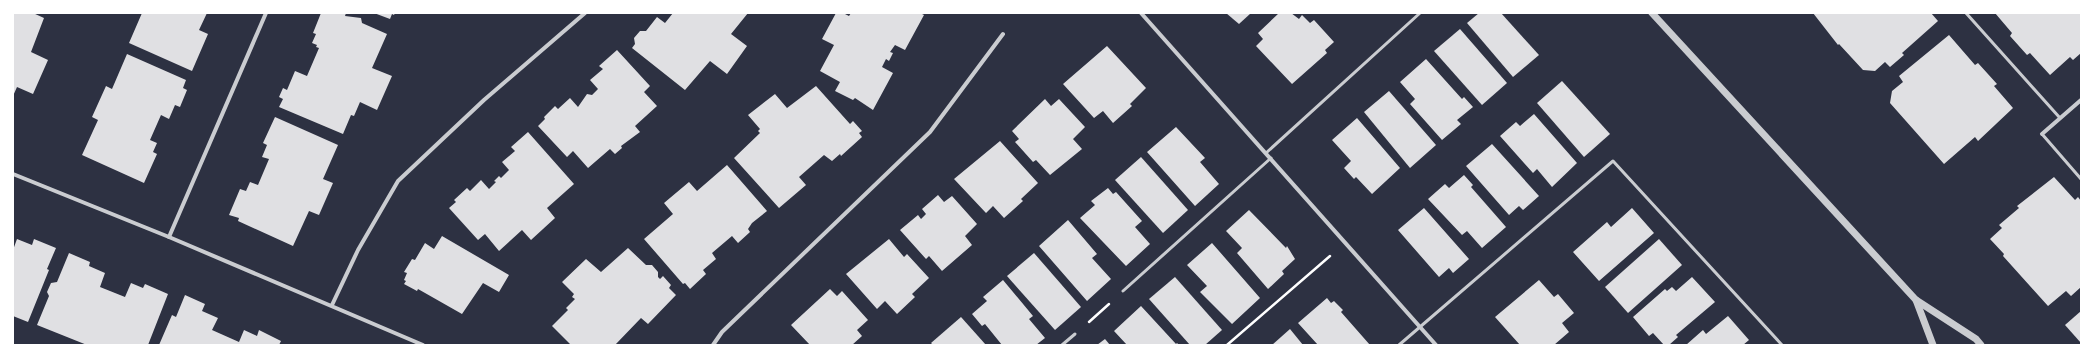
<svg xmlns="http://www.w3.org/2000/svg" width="2094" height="358" viewBox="0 0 2094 358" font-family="Jost,sans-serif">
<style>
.building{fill:#e0e0e3}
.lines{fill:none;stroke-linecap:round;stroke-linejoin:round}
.path{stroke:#fff;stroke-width:2.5}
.service{stroke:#caccd0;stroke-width:3}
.minor{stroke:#caccd0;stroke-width:4}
.tertiary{stroke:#caccd0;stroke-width:7}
</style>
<rect width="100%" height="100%" fill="#2d3142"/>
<g class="building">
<polygon points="13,13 33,13 44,18 31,52 48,60 33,94 17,87 13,96"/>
<polygon points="142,13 207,13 199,30 208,34 192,71 129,43"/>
<polygon points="321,13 346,13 345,16 361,18 362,23 387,34 372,68 392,76 377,110 360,102 354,116 351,115 343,134 279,107 283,99 279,97 283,88 287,90 295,71 307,76 319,48 316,47 317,45 312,43 316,34 313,33"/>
<polygon points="374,13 395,13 394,15 392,14 390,19"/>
<polygon points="673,13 748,13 731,34 747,46 727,74 710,61 685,90 632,48 635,44 634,38 640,31 646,31 657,17 665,23"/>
<polygon points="836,13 843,13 849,16 851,13 920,13 924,15 905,50 895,45 890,52 893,53 889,61 886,59 882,67 893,73 873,110 855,98 853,100 835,91 840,82 820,71 834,45 822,39"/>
<polygon points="1226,13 1251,13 1239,24"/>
<polygon points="1279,13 1291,13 1299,19 1302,15 1310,23 1314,20 1334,42 1325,50 1327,53 1292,84 1256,46 1263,39 1258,33"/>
<polygon points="1479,13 1501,13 1539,55 1513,77 1467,23"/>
<polygon points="1813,13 1931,13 1938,21 1902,53 1904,55 1890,67 1885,62 1875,71 1863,70 1839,44 1838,45"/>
<polygon points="1995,13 2081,13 2081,53 2073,60 2070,57 2050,75 2030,53 2027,55 2010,36 2012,33"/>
<polygon points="1460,29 1507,83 1482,105 1434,51"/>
<polygon points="1949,35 1975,65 1978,63 1997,84 1994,86 2013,108 1978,141 1975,137 1944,164 1890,103 1892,91 1903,82 1899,76"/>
<polygon points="1107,46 1146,88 1130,104 1132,106 1113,123 1103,111 1094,118 1063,84"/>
<polygon points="617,50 650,86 644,92 657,106 635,126 640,132 621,146 622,148 615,154 610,149 588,168 573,151 567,157 538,126 545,119 544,117 555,106 558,109 570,98 578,107 587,94 592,95 598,89 590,80 603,69 599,66"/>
<polygon points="127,54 186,80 183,88 187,90 180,107 175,105 169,119 161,115 150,140 157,143 153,152 157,154 144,183 82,155 98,120 92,117 106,86 112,89"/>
<polygon points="1426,59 1462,99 1464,97 1473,107 1457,120 1461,124 1442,140 1410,104 1415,99 1400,82"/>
<polygon points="1562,81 1610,134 1584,157 1537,103"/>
<polygon points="816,86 850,124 853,121 862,131 859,133 862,137 841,156 840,154 832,161 824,155 799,177 806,185 779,208 734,158 760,133 758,131 760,129 748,115 775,94 787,108"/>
<polygon points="1389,91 1436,145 1410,168 1364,112"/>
<polygon points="1045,99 1051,106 1059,99 1085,127 1073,139 1082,149 1050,175 1036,160 1033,162 1015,142 1019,139 1012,131"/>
<polygon points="1534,114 1577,163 1552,187 1537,169 1533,173 1500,136 1516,122 1520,126"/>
<polygon points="275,117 338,145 323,179 333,183 319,215 309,211 293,246 238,221 239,218 229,215 240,189 246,191 250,182 258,185 269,159 262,157 267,145 263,143"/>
<polygon points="1357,118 1400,168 1372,194 1356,177 1354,179 1344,168 1351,161 1332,140"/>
<polygon points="1176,127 1205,158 1200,162 1219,184 1195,206 1147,152"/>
<polygon points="528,132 574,184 547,208 555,218 531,240 522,230 499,251 485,234 478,240 449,208 456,202 454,200 467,188 470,191 481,180 489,189 496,182 494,181 499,176 501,178 509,170 502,162 515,151 511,147"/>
<polygon points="1000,141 1038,183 1021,199 1023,201 1004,218 993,206 986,213 954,179"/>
<polygon points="1492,144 1539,196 1523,210 1519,206 1509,215 1466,166"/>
<polygon points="1141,157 1188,210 1163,233 1115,180"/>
<polygon points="727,165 767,211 752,223 748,229 750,232 738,243 732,236 712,253 716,259 703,270 706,274 690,289 685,283 683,284 644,239 673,214 664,203 689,182 697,191"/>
<polygon points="1464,175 1473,185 1471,187 1506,227 1482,248 1467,231 1462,235 1428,199 1445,184 1449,188"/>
<polygon points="2054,177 2075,200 2078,197 2081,201 2081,287 2071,296 2066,291 2048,306 2003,256 2004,254 1990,239 2002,228 1999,225 2019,208 2017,206"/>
<polygon points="1108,188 1113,194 1116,192 1142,221 1135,227 1150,244 1126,266 1080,218 1095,205 1091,201"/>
<polygon points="938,195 944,202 952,196 977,224 965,236 972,245 942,271 929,256 926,259 900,230 918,215 921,219 926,214 922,209"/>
<polygon points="1424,208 1469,259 1453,273 1449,268 1439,277 1398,230"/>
<polygon points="1632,208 1654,233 1599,281 1573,252 1607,222 1611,227"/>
<polygon points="1249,210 1286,248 1287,246 1295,259 1282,271 1284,274 1268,289 1237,253 1242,248 1226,231"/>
<polygon points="1068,220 1097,254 1092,258 1111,279 1087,301 1039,246"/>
<polygon points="442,236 509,275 499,292 483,283 462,314 418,289 417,291 404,284 406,281 404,280 407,273 404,272 412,259 415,260 425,243 434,249"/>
<polygon points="17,239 32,245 34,239 56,248 47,269 49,270 28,322 13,316 13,250"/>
<polygon points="889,239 904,257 907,254 929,278 912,294 915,297 897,314 885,301 877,309 846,274"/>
<polygon points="1659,239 1682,265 1628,313 1605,287"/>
<polygon points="1212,243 1260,298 1232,324 1200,292 1207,286 1187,265"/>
<polygon points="628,248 646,265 652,265 658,272 658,277 660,279 663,276 671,285 669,288 676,295 648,324 641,318 615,345 571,345 552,326 568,310 566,308 575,299 572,297 574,294 562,282 586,259 601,272"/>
<polygon points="69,253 90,262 89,266 105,273 100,287 125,297 131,283 143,288 145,284 168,294 148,345 87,345 37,325 49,296 47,292 51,283 57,282"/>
<polygon points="1034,253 1081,307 1055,330 1007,276"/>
<polygon points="1175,277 1222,330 1205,345 1190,345 1149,299"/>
<polygon points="1692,277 1715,302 1676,335 1678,337 1669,345 1664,345 1653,333 1649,336 1633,317 1665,289 1667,291 1672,287 1676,291"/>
<polygon points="1003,280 1033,316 1029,319 1045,338 1036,345 1002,345 985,324 982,326 972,314 987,301 983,297"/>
<polygon points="1539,280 1554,297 1558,294 1574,313 1562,323 1569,332 1554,345 1520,345 1495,317"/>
<polygon points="830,289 837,296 842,291 868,320 857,330 862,336 852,345 810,345 791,325"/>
<polygon points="185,295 205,304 202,311 218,318 212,330 239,342 244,330 257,336 259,330 281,341 279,345 159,345 172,315 176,317"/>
<polygon points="1327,298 1331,303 1334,301 1343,310 1341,312 1370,345 1318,345 1298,323"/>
<polygon points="1141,306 1176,344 1177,343 1179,345 1127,345 1114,331"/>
<polygon points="2081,311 2081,343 2065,325"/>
<polygon points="1728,316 1749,340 1743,345 1686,345 1703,330 1706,334"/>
<polygon points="961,317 986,345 933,345 931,343"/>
<polygon points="1290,329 1303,345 1272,345"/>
<polygon points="1105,339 1110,345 1097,345"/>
</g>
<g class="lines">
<g class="path">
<polyline points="1089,322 1109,304"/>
<polyline points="1227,345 1330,256"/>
</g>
<g class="service">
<polyline points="1966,13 2060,118"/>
<polyline points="2042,134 2081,179"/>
<polyline points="1266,153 1420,13"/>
<polyline points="1123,291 1271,158"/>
<polyline points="1062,345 1075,334"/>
<polyline points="1399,345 1613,161 1782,345"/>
</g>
<g class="minor">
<polyline points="1141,13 1436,345"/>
<polyline points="2042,134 2081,100"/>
<polyline points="13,174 169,237 423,345"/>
<polyline points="169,237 266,13"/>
<polyline points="332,305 358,250 398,181 484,100 585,13"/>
<polyline points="713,345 722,332 930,132 1003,34"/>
</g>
<g class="tertiary">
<polyline points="1652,13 1916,300 1976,339 1981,345"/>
<polyline points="1916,300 1933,345"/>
</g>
</g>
<rect width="2094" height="358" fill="none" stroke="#ffffff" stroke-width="28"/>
</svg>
